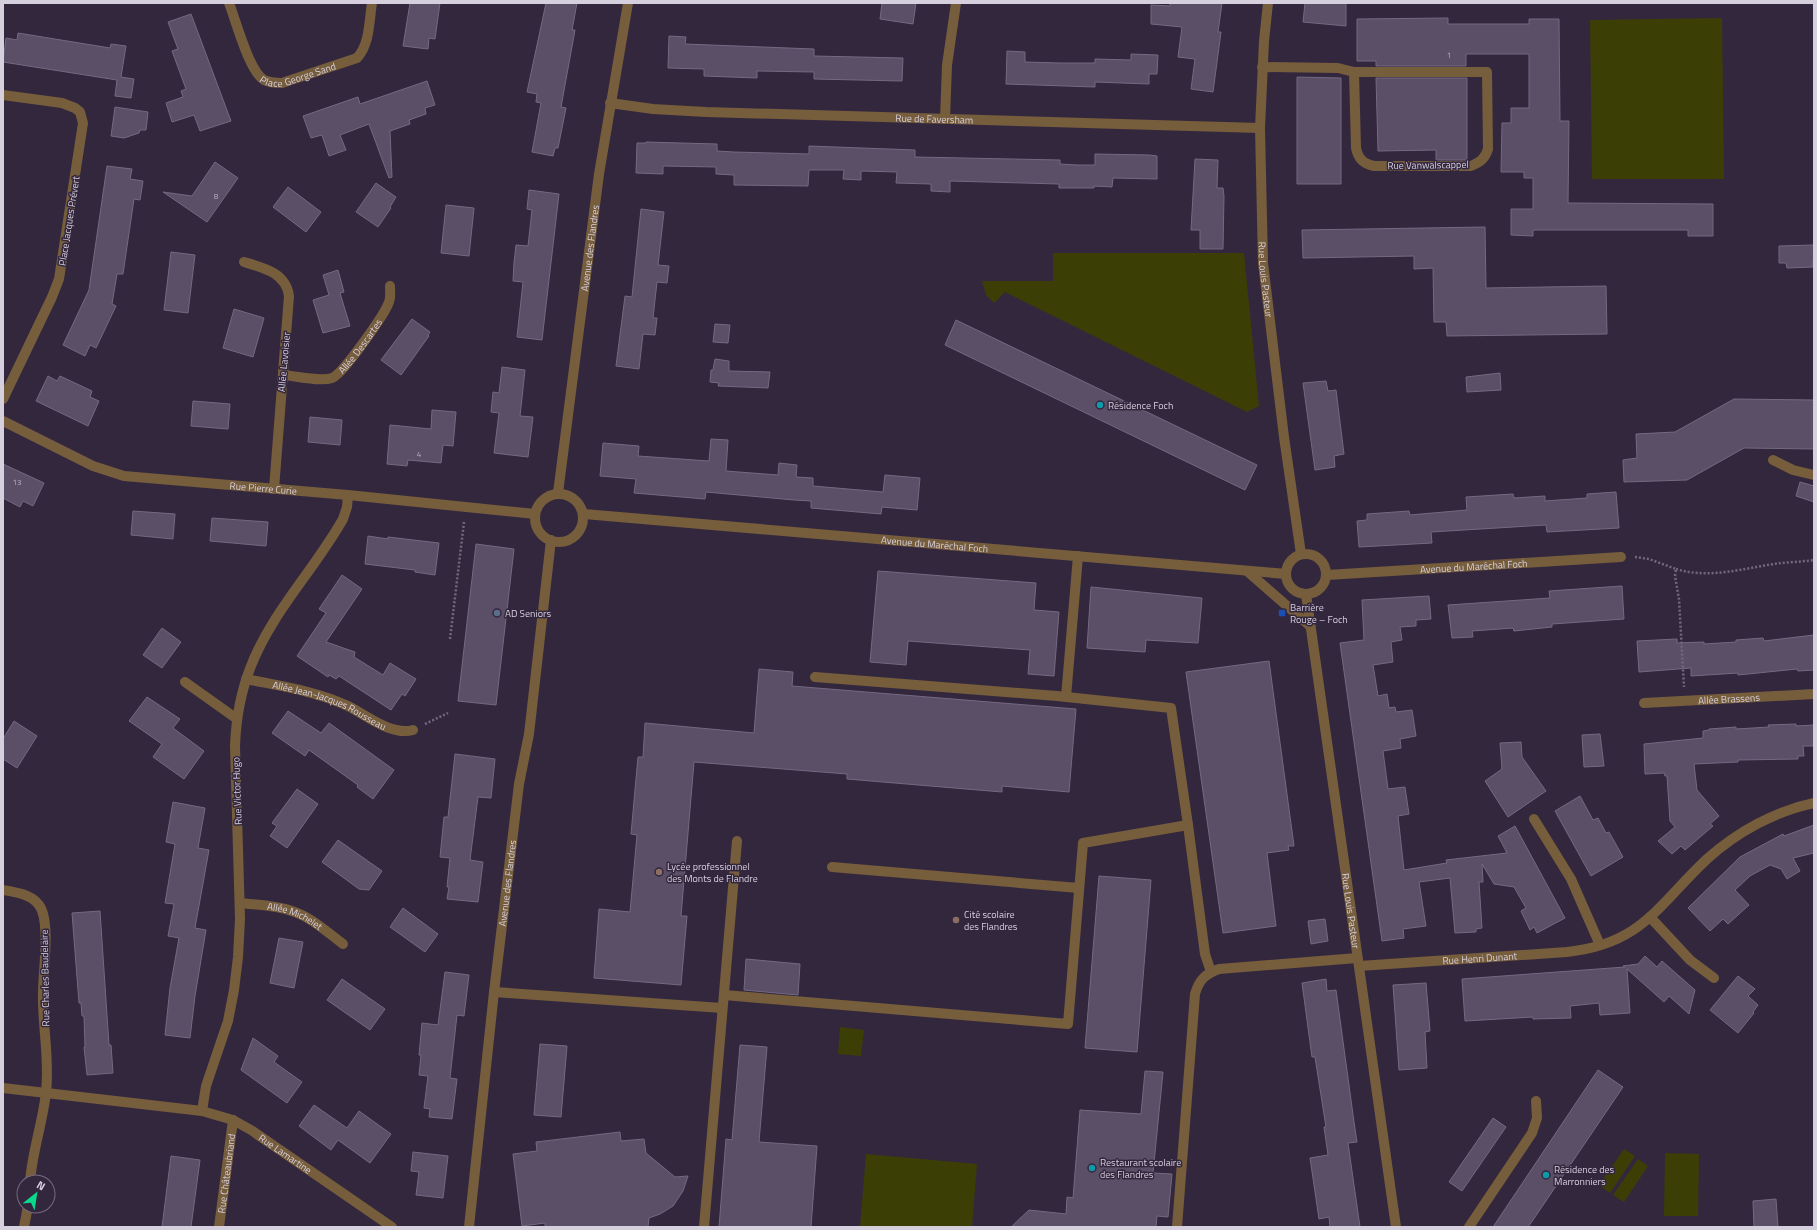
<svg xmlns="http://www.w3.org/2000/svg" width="1817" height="1230" viewBox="0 0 1817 1230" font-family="'Titillium Web',sans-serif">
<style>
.green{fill:#3b3f06}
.building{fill:#5b4e67;stroke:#756982}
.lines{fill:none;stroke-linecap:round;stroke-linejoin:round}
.path{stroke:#73697d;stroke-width:2.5;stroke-dasharray:2 2;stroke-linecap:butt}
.minor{stroke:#765d3c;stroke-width:10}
.culture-dot{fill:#0f9aa8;stroke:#33273e;stroke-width:1.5}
.service-dot{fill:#5c6f8a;stroke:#33273e;stroke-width:1.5}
.transit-dot{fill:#1a4fb4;stroke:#33273e;stroke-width:1.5}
.education-dot{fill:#8d6e63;stroke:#33273e;stroke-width:1.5}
.labels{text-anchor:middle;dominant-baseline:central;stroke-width:3;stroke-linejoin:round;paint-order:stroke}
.number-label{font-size:8px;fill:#b7afc0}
.street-label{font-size:10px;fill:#d6cfde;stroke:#33273e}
.poi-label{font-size:10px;fill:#d6cfde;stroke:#33273e;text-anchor:start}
</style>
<rect width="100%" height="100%" fill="#33273e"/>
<g class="green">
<polygon points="1722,18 1724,179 1592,179 1590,20"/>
<polygon points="1053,253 1244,253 1259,406 1247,412 1005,292 994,303 986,295 982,281 1053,281"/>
<polygon points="840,1027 864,1030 861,1056 838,1054"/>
<polygon points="1624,1149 1635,1156 1610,1193 1599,1185"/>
<polygon points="1665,1153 1699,1154 1698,1216 1664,1216"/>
<polygon points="866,1154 977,1164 972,1227 860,1227"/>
<polygon points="1638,1159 1648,1166 1624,1202 1613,1195"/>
</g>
<g class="building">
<polygon points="410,3 440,3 435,39 429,38 428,49 403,46"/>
<polygon points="546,3 577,3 572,30 575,30 561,107 566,108 558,148 555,148 553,156 532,152 541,103 536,102 537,94 527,92"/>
<polygon points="882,3 916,3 913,24 880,19"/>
<polygon points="1170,3 1222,3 1218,32 1221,32 1213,92 1191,89 1195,59 1178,57 1182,27 1151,24 1151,5 1170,6"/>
<polygon points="1305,3 1346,3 1346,26 1303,22"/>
<polygon points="191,14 231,121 200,131 194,115 172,122 166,103 183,97 181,91 186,89 172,51 178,49 168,22"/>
<polygon points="1448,18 1448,24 1529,24 1529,19 1559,19 1560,121 1569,121 1568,203 1713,204 1713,236 1688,236 1688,230 1533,230 1533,236 1511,235 1511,209 1533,209 1533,178 1524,178 1524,172 1501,172 1502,123 1511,123 1511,108 1529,108 1529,54 1466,54 1466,66 1376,66 1376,61 1357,61 1357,19"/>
<polygon points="18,33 110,48 111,44 126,46 121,77 134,79 131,98 115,96 117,80 3,62 6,38 17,40"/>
<polygon points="669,36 686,37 685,44 814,49 814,56 903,58 902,81 814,79 814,72 757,71 757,78 704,76 704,69 668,68"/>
<polygon points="1007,51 1025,52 1025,62 1060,63 1095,63 1095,59 1131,60 1131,54 1158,55 1157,74 1149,74 1149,84 1095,82 1095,87 1006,84"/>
<polygon points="1297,77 1341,78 1341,184 1297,184"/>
<polygon points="1376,78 1467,78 1467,160 1436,160 1436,150 1378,151"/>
<polygon points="427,81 435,105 425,108 426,114 409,120 410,124 390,131 392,177 389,178 369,124 340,135 346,150 329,156 322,135 311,138 303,116 358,97 360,104"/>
<polygon points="115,107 148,112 146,130 140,130 139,133 124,138 111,136"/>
<polygon points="646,142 717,144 717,151 734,152 809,154 809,146 915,150 915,157 1060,160 1060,164 1077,165 1095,165 1095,154 1149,155 1157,156 1157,179 1113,178 1112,187 1094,186 1094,188 1059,188 1059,184 950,181 950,192 931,191 931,184 896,183 897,172 861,171 861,180 843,179 844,170 809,170 808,186 734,185 734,175 716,174 716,167 663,166 663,174 636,173 637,143 646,143"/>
<polygon points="1195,159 1218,160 1217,188 1223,188 1224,196 1223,249 1200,249 1200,230 1191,230"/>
<polygon points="215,162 238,178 207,222 163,192 192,196"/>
<polygon points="107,166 132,169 130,179 143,181 140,200 134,199 123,274 117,274 112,304 116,306 96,348 90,345 85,356 63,345 89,290"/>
<polygon points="376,183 396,197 390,207 391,208 378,227 356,212"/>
<polygon points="288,187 321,212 306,232 273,207"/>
<polygon points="529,190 559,194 542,340 517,337 523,282 513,281 514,263 516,245 528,246 532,210 527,209"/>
<polygon points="446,205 474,208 469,256 441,253"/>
<polygon points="641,209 664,212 658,265 669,266 667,283 657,282 653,318 657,318 655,335 643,334 639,369 616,366 625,296 632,297"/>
<polygon points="1485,227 1486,288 1606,286 1607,334 1447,336 1446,322 1434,322 1433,268 1414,269 1414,256 1303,258 1302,230"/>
<polygon points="1814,245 1813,267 1787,268 1786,263 1779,263 1779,246"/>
<polygon points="171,252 195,255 188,313 164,310"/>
<polygon points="338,270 344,292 340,293 350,326 323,333 313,300 329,295 323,275"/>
<polygon points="234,309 264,318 253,357 223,348"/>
<polygon points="412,319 430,332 428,335 429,336 401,375 381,360"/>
<polygon points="956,320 1257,465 1245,490 945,345"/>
<polygon points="715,324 730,325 728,343 713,342"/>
<polygon points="715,359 729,361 729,371 770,372 768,388 718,386 719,383 710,382 711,370 713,370"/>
<polygon points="502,367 525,370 520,416 533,417 528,457 494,453 499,413 491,412 493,392 499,393"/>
<polygon points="1500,373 1501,390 1467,392 1466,377"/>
<polygon points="48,376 57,381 60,376 92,391 90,397 99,401 88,426 36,401"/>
<polygon points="1326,381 1328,391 1336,390 1344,454 1334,456 1335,467 1315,470 1303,383"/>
<polygon points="1734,399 1814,400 1814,449 1744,448 1687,480 1624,482 1623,460 1637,458 1636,434 1675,432"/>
<polygon points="193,401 230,404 228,429 191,426"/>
<polygon points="432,410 456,412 453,446 443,445 441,463 408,460 407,466 387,464 390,425 431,429"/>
<polygon points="310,417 342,420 340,445 308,442"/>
<polygon points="711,439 728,440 726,471 778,475 779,463 797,465 796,477 813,478 813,486 883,492 885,475 920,478 917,510 882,507 881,514 811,508 811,501 794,500 706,492 705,499 634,493 636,479 600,476 603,443 639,446 638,456 709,461"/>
<polygon points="3,464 44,483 33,506 23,501 20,507 3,498"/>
<polygon points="1800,482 1814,486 1814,502 1796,496"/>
<polygon points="1616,492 1619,528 1547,532 1546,525 1431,532 1432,543 1359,547 1357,521 1367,520 1367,514 1409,511 1410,515 1467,510 1466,497 1513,494 1514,498 1545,496 1545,501 1587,498 1587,494"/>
<polygon points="133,511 175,514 173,539 131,535"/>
<polygon points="212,518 268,522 266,546 210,541"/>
<polygon points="368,536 388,539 388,537 439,543 435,575 415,572 415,570 365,564"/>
<polygon points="476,544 514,549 496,705 458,701"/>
<polygon points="878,571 1036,583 1034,610 1059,612 1054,676 1028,674 1030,650 908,641 906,665 870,662"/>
<polygon points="342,575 362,589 326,642 355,652 354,657 383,675 390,663 416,679 405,696 402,694 391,710 339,676 336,679 329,675 328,677 297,656 326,613 319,609"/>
<polygon points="1622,586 1624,619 1552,624 1552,627 1514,631 1513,628 1472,631 1473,637 1452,638 1448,605 1550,598 1549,591"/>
<polygon points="1091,587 1202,598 1198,643 1146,640 1145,652 1087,648"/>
<polygon points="1429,596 1431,619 1416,620 1416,626 1400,627 1402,640 1391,642 1393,662 1373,665 1378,696 1387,694 1389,708 1395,707 1396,712 1412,710 1416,736 1400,739 1401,748 1383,751 1388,789 1405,787 1409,814 1398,816 1404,870 1447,863 1446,860 1507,853 1498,836 1515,826 1565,918 1537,933 1534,927 1530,930 1521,911 1526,908 1514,887 1494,884 1482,864 1483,882 1479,882 1482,928 1476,929 1476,932 1455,933 1450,878 1419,882 1426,926 1403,929 1404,938 1382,941 1340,643 1364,640 1362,600"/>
<polygon points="162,628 181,642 162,668 143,655"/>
<polygon points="1814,635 1814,670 1798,671 1797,669 1738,675 1738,673 1691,676 1691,668 1639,672 1637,641 1677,639 1677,643 1704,642 1704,644 1736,642 1736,640 1763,638 1764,641"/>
<polygon points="1269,661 1294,846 1288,846 1289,850 1267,853 1276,926 1223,933 1186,672"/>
<polygon points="759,669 793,672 792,686 1076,709 1069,792 1002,786 1002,792 847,779 847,774 694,762 681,916 687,916 681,985 594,978 599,909 630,912 637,835 631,834 638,757 643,757 645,723 754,733"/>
<polygon points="147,697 180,719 173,728 204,751 184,779 153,757 162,744 129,721"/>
<polygon points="288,711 321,733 329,723 394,770 373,799 357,787 358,785 309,750 305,756 272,733"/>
<polygon points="14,721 37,736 17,768 3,759 3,739"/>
<polygon points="1796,724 1796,726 1814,725 1814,746 1803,746 1804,756 1798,756 1798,759 1738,760 1738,762 1694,764 1697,790 1719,816 1710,824 1713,826 1685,850 1681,846 1672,854 1658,841 1675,827 1670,821 1667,776 1665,776 1664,773 1645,774 1644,744 1703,738 1703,731 1709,730 1709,729 1736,727 1736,729 1769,727 1768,725"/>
<polygon points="1600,734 1604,766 1584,767 1582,735"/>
<polygon points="1521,742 1522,757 1546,791 1508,817 1485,781 1502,769 1500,743"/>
<polygon points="455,754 495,759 491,798 478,797 470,860 483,862 478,902 447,899 449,887 447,887 450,858 440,857 444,817 448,817"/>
<polygon points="297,789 318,804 287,848 270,836 277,826 272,823"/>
<polygon points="1580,796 1593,820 1598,818 1606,833 1609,832 1623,857 1591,876 1555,811"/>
<polygon points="173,802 205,808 198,848 209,850 195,928 206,930 195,996 190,1038 165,1035 170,988 179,938 168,936 174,904 165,903 175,844 166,842"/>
<polygon points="1814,825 1814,853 1793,858 1800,871 1787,879 1781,869 1770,865 1750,876 1735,890 1749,905 1728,924 1723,919 1710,931 1688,908 1740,857 1783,834 1784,836"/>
<polygon points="338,840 382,871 369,890 359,889 322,862"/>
<polygon points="1099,876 1151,880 1137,1052 1085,1048"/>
<polygon points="403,908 438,934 425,952 390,927"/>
<polygon points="100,911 109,1045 111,1045 113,1073 87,1075 84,1047 85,1047 84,1016 82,1016 81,1003 79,1003 72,913"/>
<polygon points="1325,919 1328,941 1311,944 1308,921"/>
<polygon points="279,938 303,942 294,988 270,983"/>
<polygon points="1645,956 1657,967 1662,961 1695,990 1689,1014 1669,996 1664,1002 1627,969 1630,1013 1600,1015 1599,1003 1570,1006 1571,1018 1533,1019 1533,1017 1465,1021 1462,979 1625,967 1623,966 1638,964"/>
<polygon points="746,959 800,964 798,995 744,990"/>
<polygon points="445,972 469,975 464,1016 457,1015 450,1078 457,1079 452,1119 429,1117 430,1109 424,1108 428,1076 419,1075 421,1055 419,1055 422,1023 438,1025"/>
<polygon points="1738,976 1755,989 1748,996 1758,1005 1753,1012 1754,1013 1738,1033 1710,1010"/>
<polygon points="342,979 385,1009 370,1030 327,1000"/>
<polygon points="1326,979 1327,991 1336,990 1354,1122 1357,1142 1348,1143 1360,1227 1330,1227 1329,1217 1319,1219 1310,1158 1328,1155 1324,1127 1326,1127 1317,1070 1315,1057 1312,1057 1302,983"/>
<polygon points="1426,983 1430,1031 1425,1032 1427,1068 1399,1070 1393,985"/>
<polygon points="253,1038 278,1056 274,1062 302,1082 287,1103 241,1070"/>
<polygon points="540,1044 567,1046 561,1117 534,1115"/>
<polygon points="740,1045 767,1047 759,1142 817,1146 811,1227 719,1227 726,1139 732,1140"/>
<polygon points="1598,1070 1623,1087 1533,1220 1528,1227 1493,1227"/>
<polygon points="1145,1071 1163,1072 1153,1173 1172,1174 1168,1217 1157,1216 1156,1227 1011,1227 1029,1210 1066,1214 1067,1197 1073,1198 1080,1110 1141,1114"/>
<polygon points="314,1105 347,1128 359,1111 391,1134 370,1163 338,1140 331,1150 299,1126"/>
<polygon points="1493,1118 1506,1127 1462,1191 1449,1182"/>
<polygon points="620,1132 621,1141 644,1139 646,1153 675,1177 688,1176 683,1191 673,1206 660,1214 649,1218 648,1227 545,1227 545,1223 522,1226 513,1154 537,1151 536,1142"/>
<polygon points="413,1152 448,1156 443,1198 416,1195 419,1172 411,1171"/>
<polygon points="171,1156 200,1160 191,1227 162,1227"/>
<polygon points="1776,1199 1778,1227 1754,1227 1753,1201"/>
</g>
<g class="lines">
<g class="path">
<polyline points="1635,557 1649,559 1676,569 1675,576 1679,599 1684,687"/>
<path d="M1676 569C1708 579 1741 569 1774 564 1787 562 1801 562 1814 560"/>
<polyline points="450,639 464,522"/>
<polyline points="425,724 448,713"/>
</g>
<g class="minor">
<path id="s1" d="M229 3C236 21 249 71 264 80 270 83 276 83 282 83L357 58C370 44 369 21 372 3"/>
<path id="s2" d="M1268 3 1264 41 1260 128 1263 263 1284 437 1301 554"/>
<path d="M1262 67 1338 68 1354 72H1487L1488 149C1485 159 1480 162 1471 166H1374C1364 164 1358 159 1356 148L1354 72"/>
<polyline points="3,95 62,103 75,108 80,112 83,123 59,279 52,297 3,399"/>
<path id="s3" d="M610 103 653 109 706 112 1260 128"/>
<polyline points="945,119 947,65 956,3"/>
<path d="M244 262C264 268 286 273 289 296L274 489"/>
<path id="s4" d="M283 375C296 376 320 382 332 378 343 374 385 314 389 302 391 297 390 292 390 286"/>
<path id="s5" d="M3 421 93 466 124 476 348 495 535 514"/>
<polyline points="1773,460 1793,470 1814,475"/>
<path id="s6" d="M558 493 599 174 628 3"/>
<circle cx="559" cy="518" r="24"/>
<path id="s7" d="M584 514 1286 574"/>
<circle cx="1306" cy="574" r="20"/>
<polyline points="1247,571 1310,626"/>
<path id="s8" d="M1327 575 1621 557"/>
<path id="s9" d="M1306 594 1396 1227"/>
<path id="s10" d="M246 679C280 686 316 691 348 706 366 715 391 736 413 730"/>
<polyline points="185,682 237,719"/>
<polyline points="1066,697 1078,556"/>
<path id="s11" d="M1644 703 1814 694"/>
<polyline points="1534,819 1571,879 1600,945"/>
<polyline points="1188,825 1205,954 1211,972"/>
<polyline points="832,867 1079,888"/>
<path d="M3 890C15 892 31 894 39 905 51 921 43 971 43 992 42 1025 50 1059 46 1092 43 1122 32 1152 30 1182"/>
<path id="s12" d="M240 903C257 905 275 905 292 911 311 917 327 932 343 944"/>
<polyline points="1650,917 1690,960 1714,978"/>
<path id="s13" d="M1359 966 1567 952C1642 944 1658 905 1707 859 1737 832 1775 811 1814 803"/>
<polyline points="494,992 722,1008"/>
<polyline points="724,995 1068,1024 1083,843 1188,825 1171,708 1057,696 815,677"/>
<path id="s14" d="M3 1088 202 1111 233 1120 251 1130 392 1227"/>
<path d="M202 1111 206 1086 228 1021 234 990 238 957 240 919 235 746C236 719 241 691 251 666 272 612 315 569 343 519L347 507 348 495"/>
<polyline points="24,1227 28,1206"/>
<path id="s15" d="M219 1227 233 1120"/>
<path id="s16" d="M469 1227 494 992 519 784 529 734 551 540"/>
<polyline points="704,1227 737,841"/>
<path d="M1177 1227 1195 994C1199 980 1205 974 1219 969L1357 958"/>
<polyline points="1469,1227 1532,1133 1537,1118 1536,1101"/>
</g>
</g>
<g class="culture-dot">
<circle cx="1100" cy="405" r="4"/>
<circle cx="1092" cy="1168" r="4"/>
<circle cx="1546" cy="1175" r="4"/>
</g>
<circle class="service-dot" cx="497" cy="613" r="4"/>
<rect class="transit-dot" x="1278" y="609" width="8" height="8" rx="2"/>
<g class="education-dot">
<circle cx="659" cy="872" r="4"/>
<circle cx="956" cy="920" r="4"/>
</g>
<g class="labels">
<g class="number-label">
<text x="1449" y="55">1</text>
<text x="216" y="196">8</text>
<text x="419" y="454">4</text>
<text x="17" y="482">13</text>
</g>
<g class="street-label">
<text stroke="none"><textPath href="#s1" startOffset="121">Place George Sand</textPath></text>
<text stroke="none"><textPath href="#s3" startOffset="325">Rue de Faversham</textPath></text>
<text transform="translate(1428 165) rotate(-1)">Rue Vanwalscappel</text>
<text transform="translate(69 221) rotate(-81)">Place Jacques Prévert</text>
<text stroke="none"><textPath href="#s6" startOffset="247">Avenue des Flandres</textPath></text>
<text stroke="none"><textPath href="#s2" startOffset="277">Rue Louis Pasteur</textPath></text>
<text stroke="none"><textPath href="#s4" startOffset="92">Allée Descartes</textPath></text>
<text transform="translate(284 362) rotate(-85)">Allée Lavoisier</text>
<text stroke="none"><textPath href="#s5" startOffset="273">Rue Pierre Curie</textPath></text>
<text stroke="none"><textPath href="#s7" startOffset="352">Avenue du Maréchal Foch</textPath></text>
<text stroke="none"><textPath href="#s8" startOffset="147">Avenue du Maréchal Foch</textPath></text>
<text stroke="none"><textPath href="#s11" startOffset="85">Allée Brassens</textPath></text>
<text stroke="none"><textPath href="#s10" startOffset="88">Allée Jean-Jacques Rousseau</textPath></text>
<text transform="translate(237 791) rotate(-92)">Rue Victor Hugo</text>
<text stroke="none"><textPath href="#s16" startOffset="346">Avenue des Flandres</textPath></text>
<text stroke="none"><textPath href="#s9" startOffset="320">Rue Louis Pasteur</textPath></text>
<text stroke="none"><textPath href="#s12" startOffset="57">Allée Michelet</textPath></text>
<text stroke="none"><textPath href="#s13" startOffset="121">Rue Henri Dunant</textPath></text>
<text transform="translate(45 978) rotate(-91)">Rue Charles Baudelaire</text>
<text stroke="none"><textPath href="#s14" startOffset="295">Rue Lamartine</textPath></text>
<text stroke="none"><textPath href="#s15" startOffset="54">Rue Châteaubriand</textPath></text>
</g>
<g class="poi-label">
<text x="1108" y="405">Résidence Foch</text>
<text x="1290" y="607">Barrière<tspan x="1290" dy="12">Rouge – Foch</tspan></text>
<text x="505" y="613">AD Seniors</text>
<text x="667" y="866">Lycée professionnel<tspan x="667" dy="12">des Monts de Flandre</tspan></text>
<text x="964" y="914">Cité scolaire<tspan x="964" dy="12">des Flandres</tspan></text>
<text x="1100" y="1162">Restaurant scolaire<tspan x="1100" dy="12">des Flandres</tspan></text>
<text x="1554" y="1169">Résidence des<tspan x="1554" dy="12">Marronniers</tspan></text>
</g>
</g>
<rect width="1817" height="1230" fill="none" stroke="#d6cfde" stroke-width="8"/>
<g transform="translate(36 1194) rotate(30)"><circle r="19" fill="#33273e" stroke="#746a7e"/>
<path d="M0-3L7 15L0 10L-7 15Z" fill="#08d98b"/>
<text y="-6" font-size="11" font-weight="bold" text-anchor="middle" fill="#d6cfde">N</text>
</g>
</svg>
